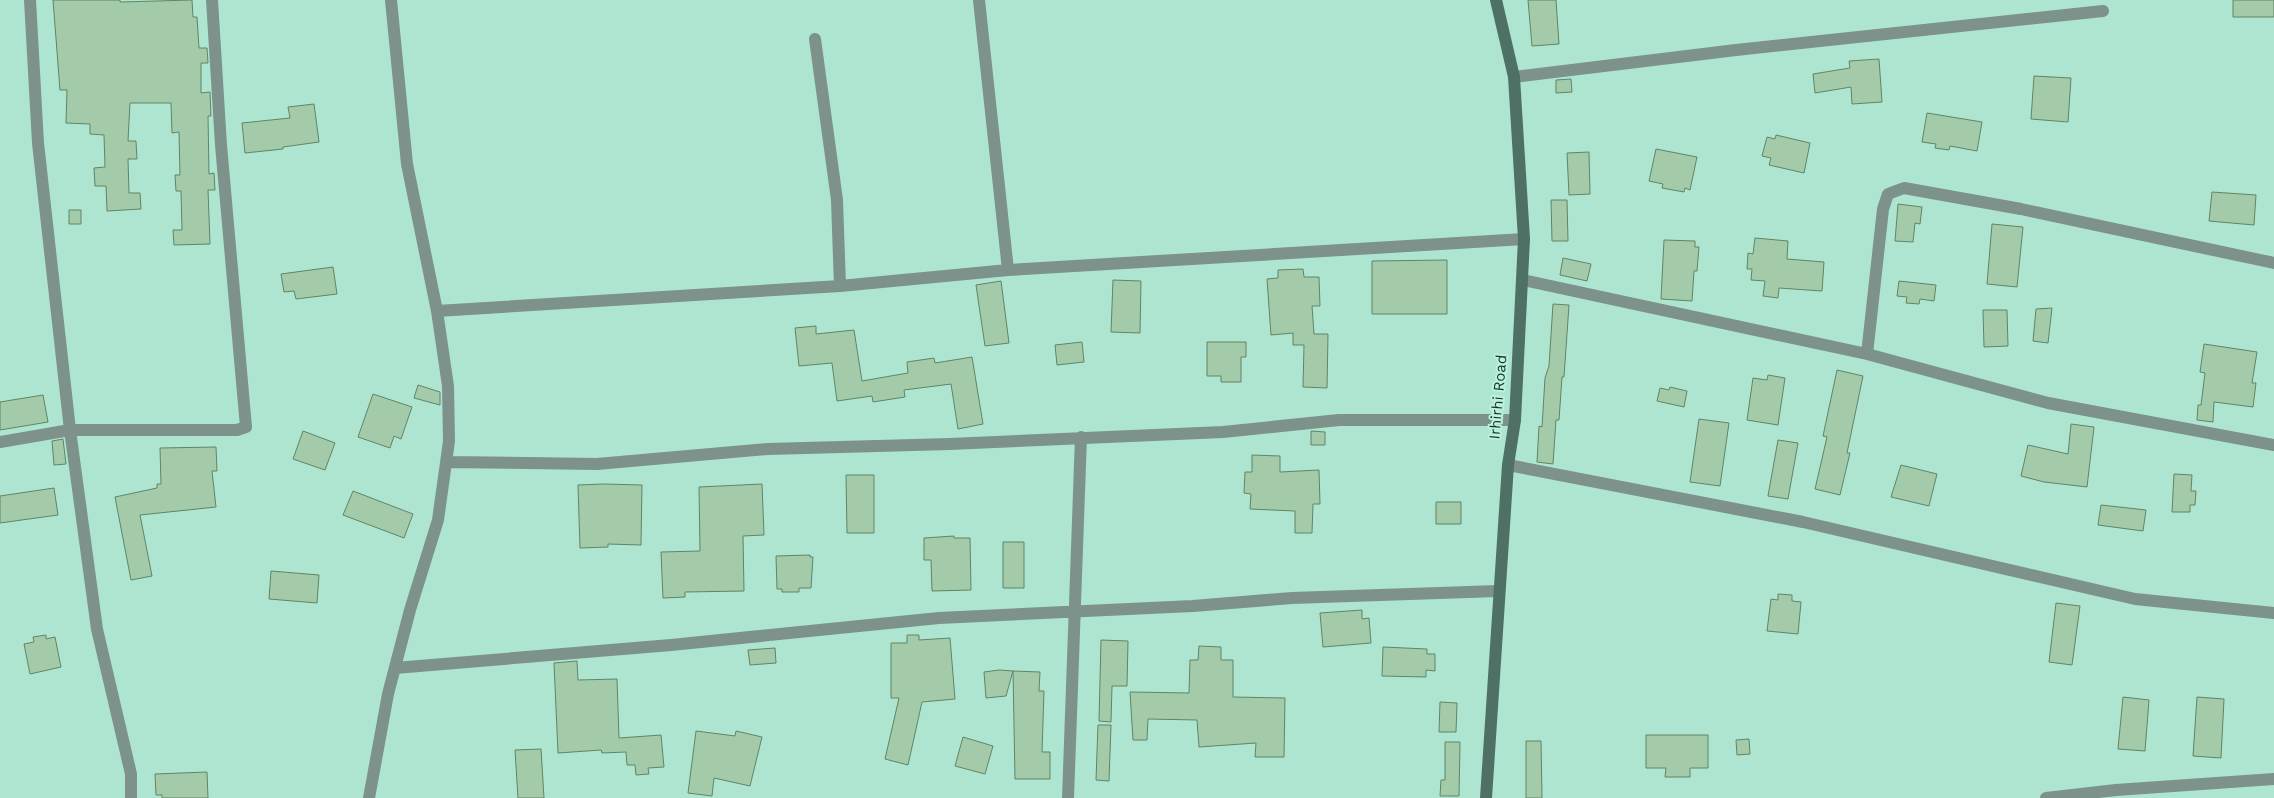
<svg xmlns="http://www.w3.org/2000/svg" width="2274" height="798" viewBox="0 0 2274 798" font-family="'Work Sans',sans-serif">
<rect width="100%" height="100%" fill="#aee5d0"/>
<!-- building -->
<path fill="#a3cba9" stroke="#5f8566" d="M53 0H120V2L192 0 193 17H197L199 48H207L208 63H201V93L210 92 211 116H208L209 174 214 173 215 190H208L210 244 174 245 173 230H182L181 191H176L175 175H180L179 132 172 133 171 103H130L128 141H136L137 159H128L129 193H140L141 209 107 211 106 186H95L94 168 105 167 104 135 90 134V124L66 123 67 90H60Z
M1528 0H1556L1559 44 1532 46Z
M2233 0H2274V17H2233Z
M1879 59 1882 102 1852 104 1851 87 1815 93 1813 74 1850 68 1849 61Z
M2034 76 2071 78 2068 122 2031 119Z
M1571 79 1572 92 1556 93V80Z
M314 104 319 142 283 147V149L245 153 242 123 290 118 288 107Z
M1927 113 1982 122 1977 151 1950 146 1949 150 1935 148 1936 144 1922 142Z
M1776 135 1810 143 1804 173 1769 165 1771 158 1762 156 1767 137 1775 139Z
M1656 149 1697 157 1690 190 1685 188 1684 192 1662 188 1663 184 1649 181Z
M1589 152 1590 194 1569 195 1567 153Z
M2212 192 2256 195 2254 225 2209 221Z
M1551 200H1567L1568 241H1552Z
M1898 204 1922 207 1920 224 1915 223 1913 242 1895 241Z
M69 210H81V224H69Z
M1992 224 2023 227 2017 287 1987 284Z
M1755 238 1788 241 1787 259 1824 262 1822 291 1779 288 1778 298 1763 296 1765 281 1751 280 1752 269H1747L1748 253 1753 254Z
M1664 240 1695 241V247H1699L1697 271H1694L1692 301 1661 299Z
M1563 258 1591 264 1587 281 1560 275Z
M1447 260V314H1372V261Z
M333 267 337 294 296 299 294 291 284 292 281 274Z
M1303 269 1304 277H1319L1320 306H1312L1314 334H1328L1327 388 1303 387 1304 345H1293V333L1271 335 1267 279 1278 278V270Z
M1113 280 1141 281 1140 333 1111 332Z
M1001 281 1009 343 985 346 976 285Z
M1899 281 1936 285 1934 301 1920 299 1919 304 1906 303 1907 297 1897 296Z
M1553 304 1569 305 1564 377H1562L1559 420H1556L1553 464 1537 462 1539 426 1542 427 1545 378 1549 366Z
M2052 308 2048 343 2033 341 2036 309Z
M1983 310H2007L2008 346 1984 347Z
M816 326V334L854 330 862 381 908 373 907 362 934 358 935 363 972 357 983 424 958 429 951 384 904 390 905 397 873 402 872 396 837 401 832 363 799 366 795 328Z
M1082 342 1084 362 1057 365 1055 345Z
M1207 342H1246V357H1241V382H1221V376H1207Z
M2204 344 2257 352 2252 383H2256L2253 407 2214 402 2213 422 2197 420 2198 405H2201L2205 373 2200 372Z
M1837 370 1863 376 1847 453H1850L1840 495 1815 489 1827 437 1823 436Z
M1768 375 1785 378 1778 425 1747 420 1753 378 1767 380Z
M418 385 440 392V405L414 398Z
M1670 387 1687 391 1684 407 1657 401 1660 388 1669 390Z
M373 394 412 407 401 439 394 436 390 448 358 437Z
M43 395 48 422 0 430V402Z
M1699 419 1729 423 1720 486 1690 482Z
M2071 424 2094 427 2087 487 2044 482 2021 476 2028 445 2068 454Z
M303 431 335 443 325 470 293 459Z
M1311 431 1325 432V445H1311Z
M63 439 66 464 54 465 52 441Z
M1778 440 1798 443 1788 499 1768 496Z
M216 447 217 471H212L216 507 140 515 152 576 131 580 115 497 157 488V484H161L160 448Z
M1252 455 1280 456V472L1319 470 1320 504H1313L1312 533H1295V511L1250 509 1251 494 1244 493 1245 472H1252Z
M1901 465 1937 474 1929 506 1891 497Z
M2174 474 2192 475 2191 491H2196L2195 505H2190V512H2172Z
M846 475H874V533H847Z
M604 484 642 485 641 545 608 544V547L580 548 578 485Z
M762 484 764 535 743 536 744 591 685 592V597L663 598 661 552 700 551 699 487Z
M54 488 58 515 0 523V496Z
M353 491 413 514 404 538 343 515Z
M1436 502H1461V524H1436Z
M2101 505 2146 510 2143 531 2098 525Z
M954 536V538H970L971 590 932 591 931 560H924V538Z
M1003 542H1024V588H1003Z
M810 555V557H813L811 588H799V592H782V589H777L776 556Z
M271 571 319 575 317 603 269 599Z
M1778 594 1792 595V601L1801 602 1798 634 1767 631 1771 599 1778 600Z
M2056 603 2080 606 2072 665 2049 662Z
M1362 610V619L1369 618 1371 643 1323 647 1320 613Z
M46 635V639L55 637 61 667 30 674 24 644 34 642 33 637Z
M907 635H919V640L950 638 955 699 922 702 908 765 885 759 899 698H891V643H907Z
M1101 640 1128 641 1127 686H1112L1111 722 1099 721Z
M1199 646 1221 647V660H1233V697L1285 698 1284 757H1255L1256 743 1199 747 1197 720 1148 719 1147 740H1133L1130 692 1189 693 1190 660H1198Z
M1383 647 1427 649V654H1435V671L1426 670V677L1382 676Z
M775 648 776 663 750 665 748 650Z
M577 661 578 680 617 679 619 738 661 735 664 767 648 768 649 774 636 775 635 765H627L626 752 602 753 601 750 558 753 554 663Z
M999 670 1013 671 1006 696 986 698 984 672Z
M1013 671 1040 672 1039 691H1044L1042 752H1050V779H1015Z
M2123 697 2149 700 2145 751 2118 749Z
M2197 697 2224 699 2221 758 2193 756Z
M1440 702 1457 703 1456 732H1439Z
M1098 725H1111L1109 781 1096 780Z
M696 731 735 736 736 731 762 737 750 786 714 778 712 796 688 793Z
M1646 735H1708V768H1690V777H1665L1666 768H1646Z
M963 737 993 746 985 774 955 766Z
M1749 739 1750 754 1737 755 1736 740Z
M1526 741H1541L1542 798H1526Z
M1445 742H1460L1459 796H1440L1441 780H1445Z
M541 749 544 798H518L515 750Z
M207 772 208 798H162V795H156L155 774Z"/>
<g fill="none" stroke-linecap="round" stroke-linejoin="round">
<!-- street -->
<path stroke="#7c928a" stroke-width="12" d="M30 0 38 143 70 430 97 629 131 774V798
M979 0 1008 270
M815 39 837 200 840 286
M1514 77 1736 50 2103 11
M1523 280 1867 354 2048 403 2274 445
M437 311 840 286 1008 270 1524 239
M1867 354 1883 209 1888 194 1904 188 2021 209 2274 263
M0 442 70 430H237L246 427 221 145 212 0
M446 462 597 464 768 449 950 444 1223 432 1339 420H1515
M1508 465 1803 522 2135 599 2274 613
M395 668 671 645 939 618 1193 606 1292 598 1498 591
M369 798 388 694 410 610 438 520 449 441 448 386 437 311 407 164 391 0
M1068 798 1081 437
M2046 798 2116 790 2274 779"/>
<!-- secondary -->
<path stroke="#4f7165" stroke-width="12" d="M1486 798 1508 465 1515 420 1524 239 1514 77 1496 0"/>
</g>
<g text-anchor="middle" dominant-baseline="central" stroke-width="4" stroke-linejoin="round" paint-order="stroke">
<!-- street labels -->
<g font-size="15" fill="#1b312a" stroke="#baf3dd">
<text transform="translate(1498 397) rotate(-85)">Irhirhi Road</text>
</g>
</g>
</svg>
